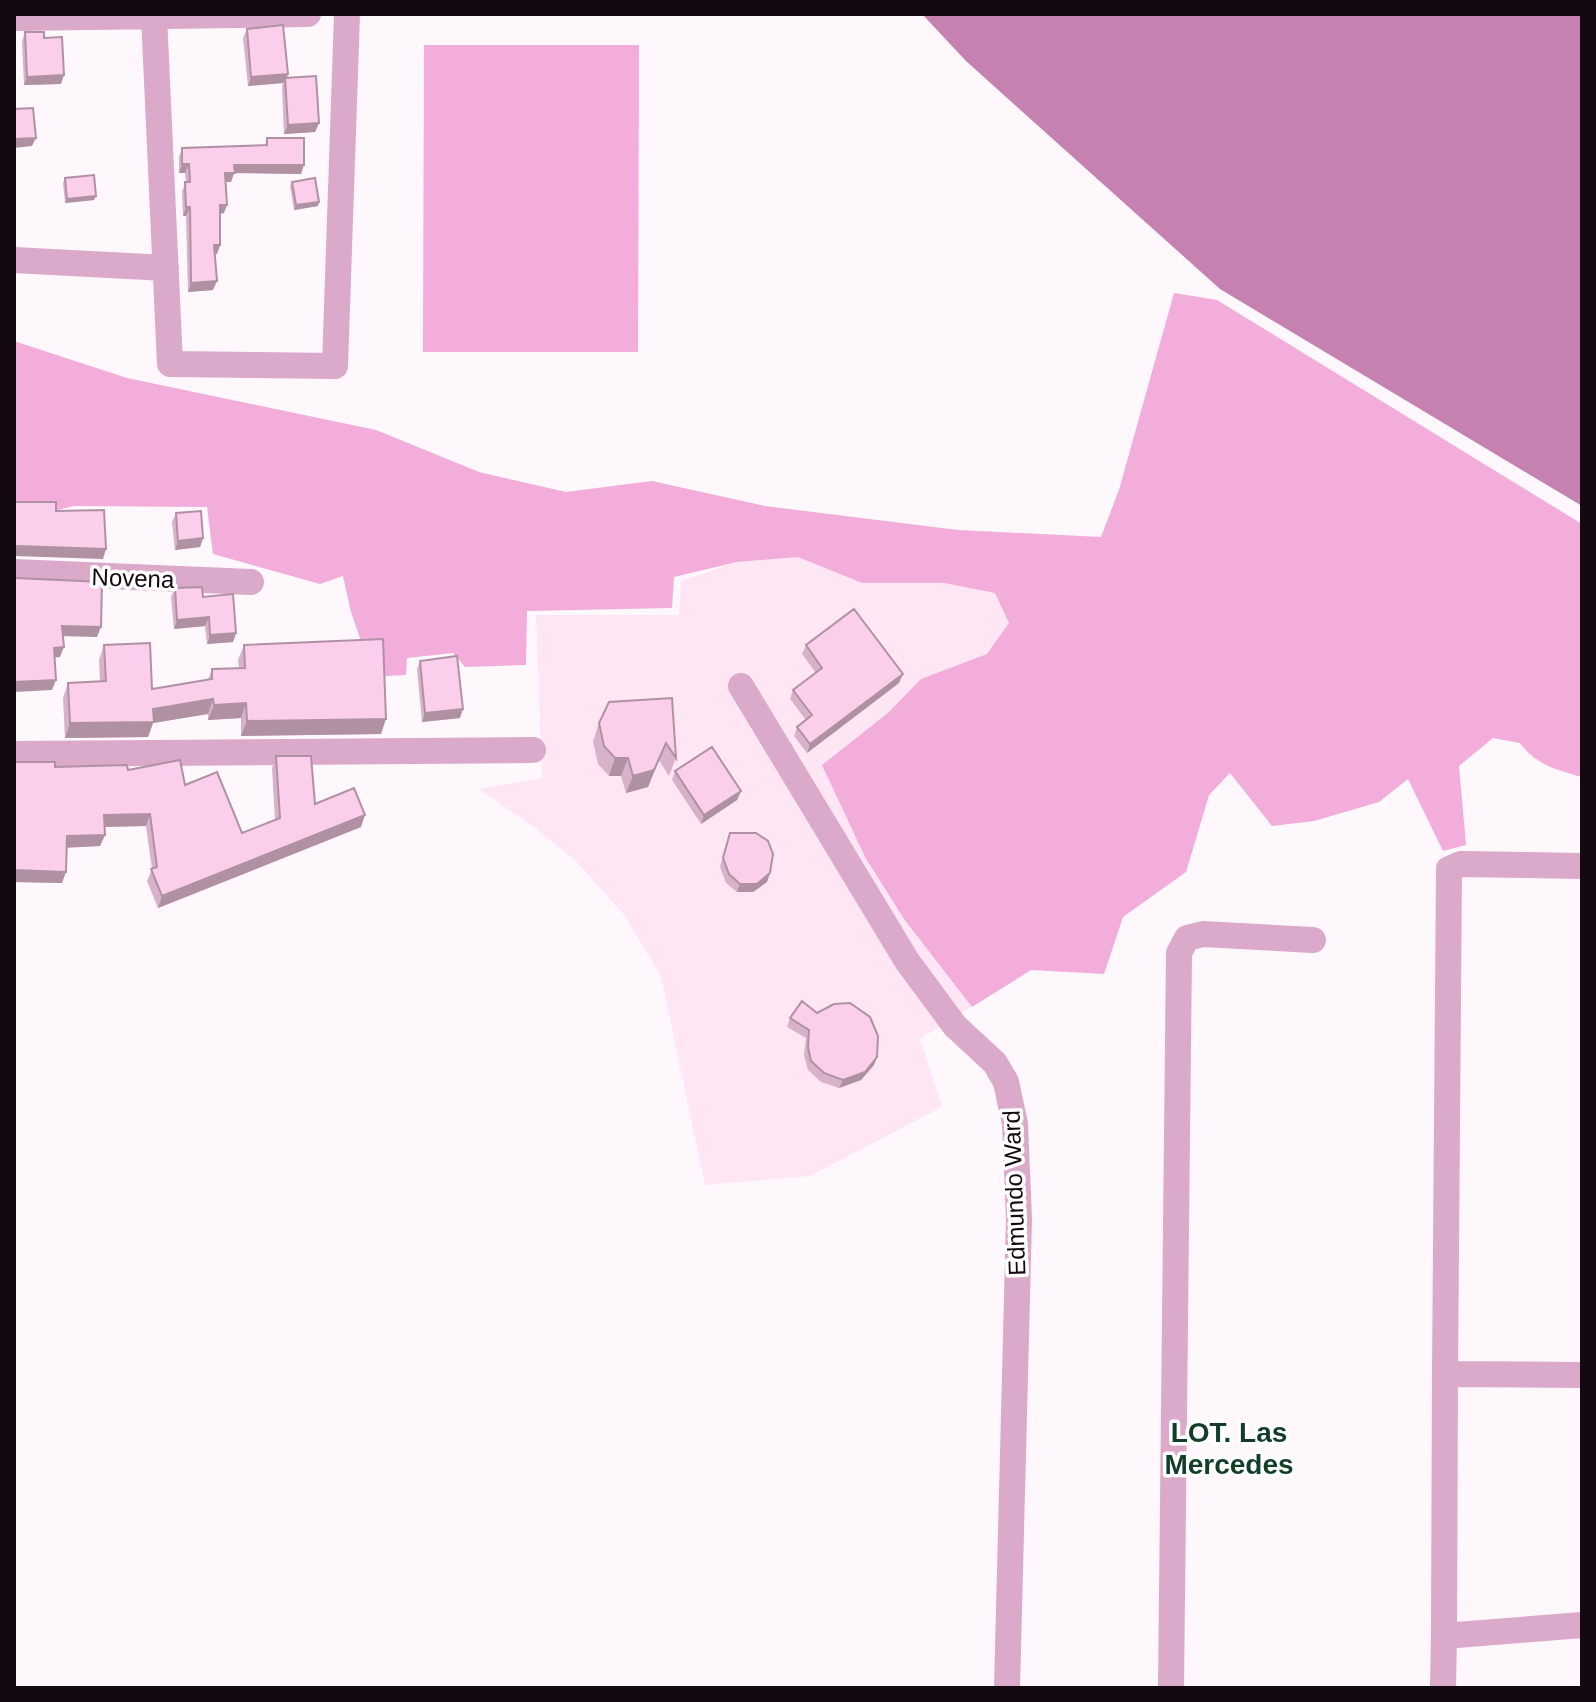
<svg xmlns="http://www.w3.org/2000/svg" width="1596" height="1702" viewBox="0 0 1596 1702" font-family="Arial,sans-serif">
<rect width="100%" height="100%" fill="#fef7fc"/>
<!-- built -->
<path fill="#fee6f5" d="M798 557 862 583H944L995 593 1033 630 1031 970 920 1039 942 1107 810 1176 705 1185 661 976 625 916 576 861 535 828 479 789 542 778 536 615H679L681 581 737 562Z"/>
<!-- green -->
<path fill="#f2addb" d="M424 45H639L638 352H423Z
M1174 293 1217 300 1582 524V777C1557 770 1536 765 1520 743L1493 738 1459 766 1466 845 1443 851 1408 779 1379 802 1314 821 1272 826 1230 773 1209 795 1186 872 1123 917 1104 974 1031 970 972 1007 904 919 865 857 822 765 888 713 921 679 987 654 1009 623 995 593 944 583H862L798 557 737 562 674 577 672 608 527 611 526 665 465 667 453 653 407 658 406 675 385 676 381 646 362 644 351 612 343 576 320 584 213 554 207 507 74 506 53 511 14 512V341L127 378 376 430 479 472 566 492 652 481 765 506 958 530 1101 537 1119 490Z"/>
<!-- water -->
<path fill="#c581af" d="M922 14H1582V506L1220 289 966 61Z"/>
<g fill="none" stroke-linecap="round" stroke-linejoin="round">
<!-- minor -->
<path stroke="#dba9c9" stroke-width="26" d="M154 16 170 364 335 366 347 14
M14 18 308 14
M14 260 166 268
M14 572 251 582
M741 686 907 961 955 1026 995 1063 1006 1082 1015 1124 1019 1219 1007 1688
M14 754 533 750
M1445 1374 1449 869 1461 864 1582 866
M1582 1375 1445 1374 1444 1636 1582 1625
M1171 1688 1179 953 1187 938 1203 934 1313 940
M1443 1688 1444 1636"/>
</g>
<!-- wall -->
<path fill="#d8b2ca" d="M247 29 288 74 287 78 319 123 315 132 284 134 282 87 283 83 248 86 243 38Z
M25 32 44 38 61 84 24 85 22 41Z
M267 138 301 174 234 173 231 182H226L224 213 220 214V245L217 254H215L213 290 188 292 186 216H183L182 191 186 182 185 173H179V157L182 148 265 145Z
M65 178 96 196 94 200 65 203 63 183Z
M292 182 318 206 294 210 290 186Z
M176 513 203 538 200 547 175 550 172 522Z
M175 588 203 597 236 633 233 642 207 644 205 626 174 629 171 597Z
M104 645 152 689 208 680 212 669 239 668 238 660 244 645 381 734 241 736V718L208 720V714L153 723 148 737 65 738 63 698 68 683 100 681 99 660Z
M806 645 899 683 807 753 794 736 797 727 806 720 790 699 793 690 816 673 802 654Z
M420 661 460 718 422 722 417 669Z
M672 698 676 758 669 776 659 760 648 787 626 793 621 776H609L598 764 593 741 599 723Z
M276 756 315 804 361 827 158 908 147 881 152 869 146 826 104 827 105 835 100 846 67 847 62 883 14 882V762L55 767 128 770 185 785 242 833 275 820 272 768Z
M675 771 741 791 737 800 701 824 672 780Z
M730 833 770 873 767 882 753 892H737L726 883 720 867Z
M790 1018 877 1057 874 1065 861 1080 839 1088 821 1082 808 1070 804 1055 806 1038 787 1027Z"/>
<!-- shaded-wall -->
<path fill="#b091a4" d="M288 74 285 83V78L283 83 248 86 251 77Z
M64 75 61 84 24 85 27 77Z
M319 123 315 132 284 134 288 125Z
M36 138 32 146 14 148V139Z
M182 164H189L185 173H179Z
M234 165H304L301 174 234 173 231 182H222L225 173Z
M96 196 94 200 65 203 67 199Z
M319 202 318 206 294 210 296 205Z
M220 205H227L224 213 217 214Z
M186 207H190L186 216H183Z
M214 245H220L217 254H211Z
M217 281 213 290 188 292 191 283Z
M203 538 200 547 175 550 178 541Z
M17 546 106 549 103 559 14 556V547Z
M209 617 205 626 174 629 177 620Z
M62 626 101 627 97 637 58 636Z
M236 633 233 642 207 644 210 635Z
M64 647 60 657 50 658 54 648Z
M903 674 899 683 807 753 810 744Z
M56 680 52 690 14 692V682Z
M213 699 208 714 153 723 148 737 65 738 70 723Z
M246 703 241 718 208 720 214 705Z
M463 709 460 718 422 722 425 713Z
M386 719 381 734 241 736 247 721Z
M666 743 648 787 626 793 633 776Z
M615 758H628L621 776H609Z
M741 791 737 800 701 824 704 815Z
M150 814 146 826 100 827 104 815Z
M365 815 361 827 158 908 162 896Z
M105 835 100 846 63 848 67 836Z
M14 870 66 872 62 883 14 882Z
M770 873 767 882 753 892H737L740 884Z
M877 1057 874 1065 861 1080 839 1088 843 1080Z"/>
<!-- building -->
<path fill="#fbcfeb" stroke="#b091a4" stroke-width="2" d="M283 25 288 74 251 77 247 29Z
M25 32H44V38L62 37 64 75 27 77Z
M316 76 319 123 288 125 285 78Z
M33 108 36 138 14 139V109Z
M267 138H304V165H234L235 173H225L227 205H220V245H214L217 281 191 283 190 207H186L185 182H190L189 164H182V148L267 145Z
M94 175 96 196 67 199 65 178Z
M315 178 319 202 296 205 292 182Z
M14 502H56V511L104 510 106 549 17 546 14 547Z
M201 511 203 538 178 541 176 513Z
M14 577 16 578 102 582 101 627 62 626 64 647 54 648 56 680 14 682Z
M202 587 203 597 233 594 236 633 210 635 209 617 177 620 175 588Z
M854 609 903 674 810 744 797 727 812 715 793 690 822 668 806 645Z
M383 639 386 719 247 721 246 703 214 705 213 699 153 709 154 722 70 723 68 683 106 681 104 645 150 643 152 689 212 679V669L245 668 244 645Z
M457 656 463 709 425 713 420 661Z
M672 698 676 758 666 743 654 770 633 776 628 758H615L604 746 599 723 609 702Z
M712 747 741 791 704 815 675 771Z
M276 756H311L315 804 354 788 365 815 162 896 151 869 157 867 150 814 104 815 105 835 67 836 66 872 14 870V762H55V767L127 765 128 770 180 760 185 785 217 772 242 833 280 818Z
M730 833H756L768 841 773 854 770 873 757 884H740L729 874 723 858Z
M802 1001 817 1013 834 1004 850 1003 870 1017 878 1036 877 1057 865 1072 843 1080 824 1073 811 1061 808 1047 809 1030 790 1018Z"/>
<g text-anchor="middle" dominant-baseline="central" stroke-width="7" stroke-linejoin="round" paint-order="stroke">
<!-- street labels -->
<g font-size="24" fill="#140910" stroke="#fff">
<text transform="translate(133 578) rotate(2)">Novena</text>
<text transform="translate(1014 1193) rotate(-92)">Edmundo Ward</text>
</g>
<!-- quarter labels -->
<g font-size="28" font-weight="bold" fill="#123e29" stroke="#fff">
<text x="1229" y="1432">LOT. Las<tspan x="1229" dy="32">Mercedes</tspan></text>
</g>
</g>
<!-- border -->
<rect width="1596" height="1702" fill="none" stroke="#140910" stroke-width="32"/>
</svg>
